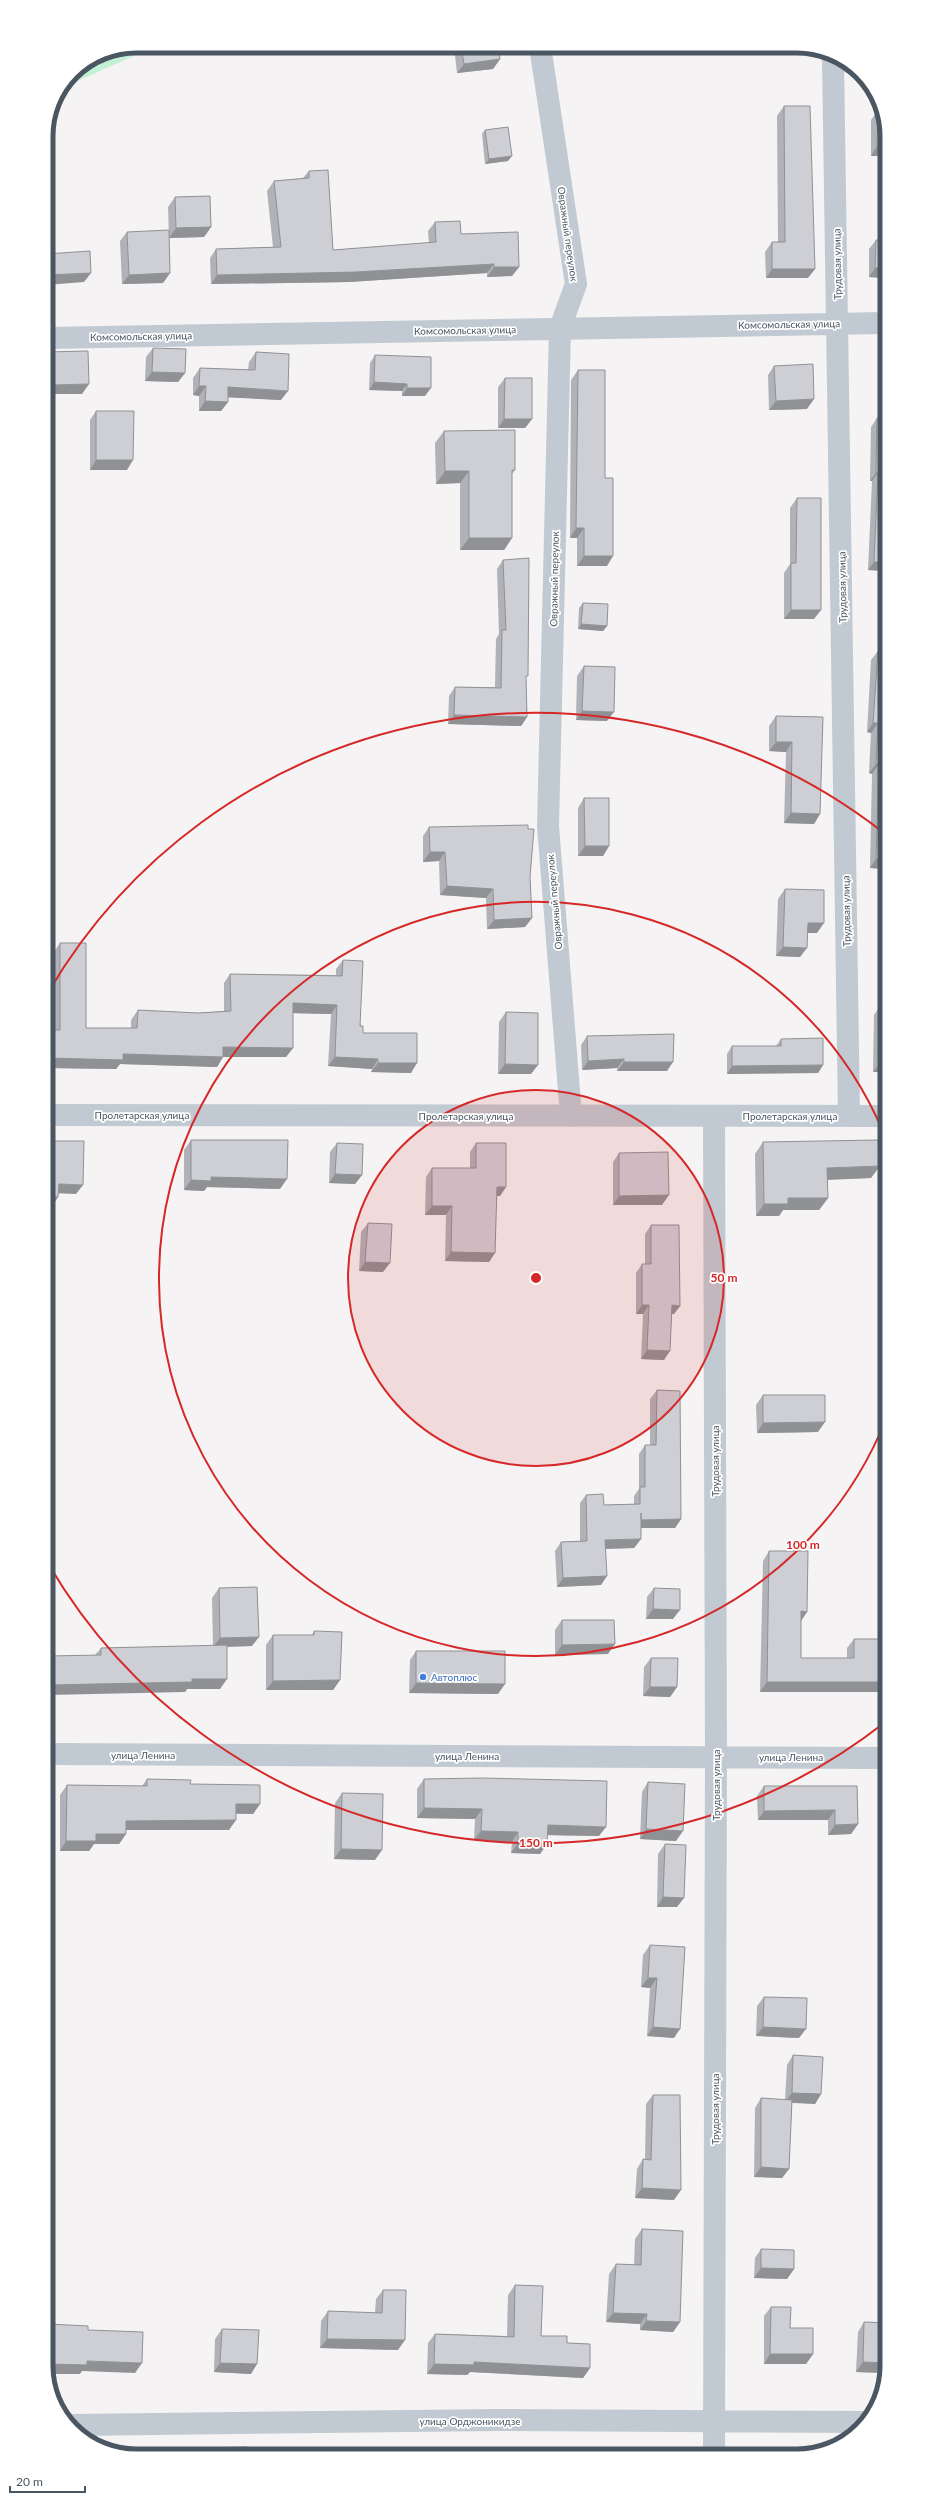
<svg xmlns="http://www.w3.org/2000/svg" width="933" height="2502" viewBox="0 0 933 2502" font-family="Lato,sans-serif">
<rect width="100%" height="100%" fill="#f5f3f3"/>
<!-- green -->
<path fill="#c3f1d5" d="M136 46H150L138 54 62 88C82 57 102 53 136 46Z"/>
<g fill="none" stroke-linecap="round" stroke-linejoin="round">
<!-- minor -->
<path stroke="#c1cad2" stroke-width="22" d="M540 46 576 284 560 328 548 826 571 1116
M833 59 849 1116
M46 338 884 323
M47 1115 885 1116
M48 1754 886 1758
M73 2425 497 2420 867 2422
M714 2453 716 1757 714 1116"/>
</g>
<!-- wall -->
<path fill="#b0b2b7" d="M454 46H498L500 59 493 69 457 73Z
M784 106 808 278H766L765 252 772 242H778L777 116Z
M878 110 884 156H871V120Z
M485 130 508 161 485 164 482 134Z
M309 171 333 250 429 243 428 231 435 222 461 234 519 267 512 276 487 277V273L349 282 211 284 210 258 216 249 273 247 267 191 274 181 303 178Z
M175 197 211 227 204 237 169 238 168 207Z
M127 232 170 273 163 283 122 284 120 241Z
M876 240 884 278 869 277V249Z
M153 348 185 373 178 382 145 381 146 357Z
M256 352 281 400 228 397V402L221 411H199V396L193 395V378L200 368 248 370 249 362Z
M375 355 425 396H402V391L369 390 370 363Z
M774 366 807 409 769 410 768 375Z
M578 370 605 478 607 566H577V538H570L571 380Z
M505 378 532 419 525 428H498V387Z
M96 411 127 470H90V420Z
M877 418 885 571 868 570 872 481H870L871 427Z
M444 431 515 470 512 474V538L504 550H460V483L436 484 435 443Z
M797 498 814 619H784V573L790 564V508Z
M503 560 526 678 527 717 521 726 448 724 449 696 455 687H495L496 639 499 634 497 569Z
M583 603 607 626 603 631 578 629 579 608Z
M878 651H885V869L870 868 872 774 869 773 871 733 867 732 871 660Z
M584 666 607 721 576 720 577 676Z
M776 716 823 717 820 814 814 824 784 823 786 752 769 751V726Z
M584 798 609 846 603 856H578V808Z
M429 827 530 877 532 918 525 927 487 929 486 898 440 895 439 861 423 862V836Z
M785 889 817 933H807L800 957 776 956 778 899Z
M60 943 86 1028H131V1020L138 1010 198 1013 224 1011V983L230 974 336 975V969L343 960 363 1033 411 1073 371 1072 372 1069 328 1066 331 1014 293 1013V1048L286 1057H223L217 1067 120 1064 116 1069 47 1068V1030H54V952Z
M880 1006 885 1072H873L874 1015Z
M506 1012 531 1074H498L499 1022Z
M587 1036 667 1071H617V1068L582 1070 581 1045Z
M781 1039 823 1065 818 1073 727 1074V1054L732 1046H776Z
M191 1140 280 1189 207 1187 204 1191 184 1190V1150Z
M763 1142 871 1178 827 1180 828 1198 819 1210H783L779 1216H756L755 1154Z
M337 1143 362 1175 355 1184 329 1183 330 1152Z
M476 1143 506 1187 500 1196H496L495 1253 489 1262 445 1261 446 1215H425L426 1177 432 1168H470V1152Z
M619 1153 662 1205H613V1162Z
M368 1223 383 1272 359 1271 361 1232Z
M651 1225 680 1306 674 1314H671L664 1360 641 1359 643 1314H636V1273L642 1264H645V1234Z
M657 1390 681 1519 675 1528H641V1539L634 1548 606 1549 601 1585 557 1587 555 1551 561 1542 580 1541V1503L586 1495 604 1505 634 1504V1496L639 1489V1454L645 1445H650V1399Z
M763 1395 818 1432 757 1433 756 1405Z
M769 1551 807 1612 801 1620V1658H847V1648L854 1639 886 1692H760L763 1561Z
M219 1588 252 1646 227 1647 220 1689H187L185 1692 95 1655 101 1648 213 1646 212 1598Z
M654 1588 673 1619H646L647 1597Z
M562 1620 608 1654 555 1655V1630Z
M314 1631 340 1680 333 1690H266V1645L273 1635H312Z
M416 1651 498 1694 409 1693 410 1660Z
M651 1658 677 1687 670 1697 643 1696 644 1667Z
M147 1779 190 1784 260 1804 253 1814H236L229 1830H126V1834L119 1844H94L89 1851H60V1795L67 1785 142 1786Z
M424 1779 599 1836 547 1835V1844L540 1854 511 1853 512 1842 474 1840 475 1819 417 1818V1789Z
M648 1782 676 1841 640 1839 642 1792Z
M764 1786H857L858 1824 851 1834 828 1835V1820H758L757 1796Z
M342 1793 375 1860 334 1859 335 1803Z
M665 1844 677 1907H657L658 1854Z
M650 1945 674 2038 647 2036 650 1988 641 1987 643 1955Z
M764 1997 799 2038 756 2036 757 2006Z
M793 2055 821 2094 815 2104 792 2103 789 2169 782 2178 754 2177 755 2108 761 2098 785 2100 787 2065Z
M653 2095 674 2200 635 2198 637 2169 643 2159H645L646 2104Z
M642 2229 680 2322 673 2332 640 2330V2324L606 2322 609 2274 616 2264 634 2265 635 2239Z
M761 2249 794 2269 787 2279 754 2278 755 2258Z
M515 2285 541 2336 567 2343 590 2368 583 2378 470 2372 467 2375 427 2374 428 2343 435 2334 507 2336 508 2295Z
M383 2290 398 2350 320 2348 321 2321 328 2311 375 2313 376 2299Z
M771 2307 813 2354 806 2364H764V2316Z
M864 2322 887 2367 885 2373 856 2372 858 2332Z
M222 2329 251 2374 214 2372 215 2339Z"/>
<!-- shaded-wall -->
<path fill="#909195" d="M500 59 493 69 457 73 464 64Z
M877 146H884V156H871Z
M512 156 508 161 485 164 489 159Z
M211 227 204 237 169 238 176 228Z
M494 264 487 273 349 282 211 284 217 275Z
M494 267H519L512 276 487 277Z
M875 268H884V278L869 277Z
M772 269H815L808 278H766Z
M91 273 84 282 46 285V275Z
M170 273 163 283 122 284 129 275Z
M152 372 185 373 178 382 145 381Z
M374 382 407 384 402 391 369 390Z
M89 384 82 394H51L47 400V391L54 385Z
M199 386H206L199 396 193 395Z
M228 387 288 391 281 400 221 397Z
M407 388H431L425 396H402Z
M814 399 807 409 769 410 776 401Z
M205 401 228 402 221 411H199Z
M504 419H532L525 428H498Z
M96 460H133L127 470H90Z
M445 471H469L460 483 436 484Z
M876 473H878L872 481H870Z
M576 528H584L577 538H570Z
M469 538H512L504 550H460Z
M584 556H613L607 566H577Z
M874 562H884L885 571 868 570Z
M791 610H821L814 619H784Z
M581 624 607 626 603 631 578 629Z
M582 711 614 712 607 721 576 720Z
M454 715 527 717 521 726 448 724Z
M873 723H878L871 733 867 732Z
M776 742H792L786 752 769 751Z
M876 764H879L872 774 869 773Z
M791 813 820 814 814 824 784 823Z
M585 846H609L603 856H578Z
M430 852H445L439 861 423 862Z
M876 859 885 860V869L870 868Z
M447 886 493 889 486 898 440 895Z
M532 918 525 927 487 929 494 920Z
M808 923H824L817 933H801Z
M783 947 807 948 800 957 776 956Z
M293 1003 337 1005 331 1014 286 1013Z
M223 1047 293 1048 286 1057H217Z
M123 1054 223 1057 217 1067 120 1064 116 1069 47 1068V1058Z
M335 1057 378 1059 372 1069 328 1066Z
M624 1059 617 1068 582 1070 588 1061Z
M624 1062H673L667 1071H617Z
M378 1063H417L411 1073 371 1072Z
M880 1063H885V1072H873Z
M505 1064 538 1065 531 1074H498Z
M823 1065 818 1073 727 1074 732 1066Z
M880 1166 871 1178 819 1180 827 1168Z
M335 1174 362 1175 355 1184 329 1183Z
M211 1177 287 1179 280 1189 207 1187 204 1191 184 1190 191 1180Z
M59 1184 83 1185 76 1194 52 1193Z
M497 1187H506L500 1196H490Z
M669 1195 662 1205H613L619 1196Z
M48 1197H58L52 1207H48Z
M788 1198H828L819 1210H783L779 1216H756L764 1204Z
M432 1206H452L446 1215H425Z
M451 1252 495 1253 489 1262 445 1261Z
M365 1262 390 1263 383 1272 359 1271Z
M48 1279H53L48 1287Z
M642 1305H649L643 1314H636Z
M672 1305 680 1306 674 1314H665Z
M647 1350 670 1351 664 1360 641 1359Z
M825 1422 818 1432 757 1433 763 1423Z
M681 1519 675 1528H634L641 1520Z
M641 1539 634 1548 599 1549 605 1540Z
M607 1576 601 1585 557 1587 563 1578Z
M653 1609 680 1610 673 1619H646Z
M801 1611 807 1612 801 1621Z
M259 1637 252 1646 213 1647 220 1638Z
M615 1644 608 1654 555 1655 562 1645Z
M192 1679H227L220 1689H187L185 1692 48 1695V1685Z
M340 1680 333 1690H266L273 1681Z
M767 1682H886V1692H760Z
M416 1683 505 1684 498 1694 409 1693Z
M650 1687H677L670 1697 643 1696Z
M236 1804H260L253 1814 229 1813Z
M424 1808 482 1809 475 1819 417 1818Z
M835 1810 828 1820H758L764 1811Z
M236 1820 229 1830H119L126 1821Z
M858 1824 851 1834 828 1835 835 1825Z
M548 1825 606 1827 599 1836 541 1835Z
M646 1829 683 1831 676 1841 640 1839Z
M481 1831 518 1832 512 1842 474 1840Z
M96 1834H126L119 1844H94L89 1851H60L66 1841Z
M518 1843 547 1844 540 1854 511 1853Z
M341 1849 382 1850 375 1860 334 1859Z
M663 1897 684 1898 677 1907H657Z
M648 1978H657L650 1988 641 1987Z
M653 2027 680 2029 674 2038 647 2036Z
M763 2027 806 2029 799 2038 756 2036Z
M792 2093 821 2094 815 2104 785 2102Z
M761 2167 789 2169 782 2178 754 2177Z
M642 2188 681 2190 674 2200 635 2198Z
M761 2268 794 2269 787 2279 754 2278Z
M613 2313 647 2314 640 2324 606 2322Z
M646 2321 680 2322 673 2332 640 2330Z
M327 2339 405 2340 398 2350 320 2348Z
M770 2354H813L806 2364H764Z
M87 2361 142 2363 135 2373 82 2371 80 2374H49V2364Z
M474 2362 590 2368 583 2378 470 2372 467 2375 427 2374 434 2364Z
M863 2362 887 2363V2367L885 2373 856 2372Z
M220 2363 257 2364 251 2374 214 2372Z"/>
<!-- building -->
<path fill="#cdcfd5" stroke="#909195" d="M461 46H498L500 59 464 64Z
M784 106H810L815 269H772V242H785Z
M878 110H883L884 112V146H877Z
M508 127 512 156 489 159 485 130Z
M328 170 333 250 436 242 435 222 460 221 461 234 518 232 519 267H494V264L356 272 217 275 216 249 281 247 274 181 309 178V171Z
M210 196 211 227 176 228 175 197Z
M169 230 170 273 129 275 127 232Z
M876 240H884V268H875Z
M90 251 91 273 46 275V254Z
M153 348 186 349 185 373 152 372Z
M88 351 89 384 54 385V391H47L46 352Z
M256 352 289 354 288 391 228 387V402L205 401 206 386H199L200 368 255 370Z
M375 355 431 357V388H407V384L374 382Z
M813 364 814 399 776 401 774 366Z
M578 370H605V478H613V556H584V528H576Z
M505 378H532V419H504Z
M96 411H134L133 460H96Z
M877 418H884V562H874L878 473H876Z
M515 430V470H512V538H469V471H445L444 431Z
M797 498H821V610H791V563H796Z
M529 558 528 676H526L527 717 454 715 455 687 501 688 502 630H506L503 560Z
M583 603 608 604 607 626 581 624Z
M878 651H885V860L876 859 879 764H876L878 723H873Z
M584 666 615 667 614 712 582 711Z
M776 716 823 717 820 814 791 813 792 742H776Z
M584 798H609V846H585Z
M528 825V829H534L530 877 532 918 494 920 493 889 447 886 445 852H430L429 827Z
M785 889 824 890V923H808L807 948 783 947Z
M60 943H86V1028H137L138 1010 198 1013 231 1011 230 974 342 976 343 960 363 961 360 1026H363V1033H417V1063H378V1059L335 1057 337 1005 293 1003V1048L223 1047V1057L123 1054V1060L47 1058V1030H60Z
M880 1006H885V1063H880Z
M506 1012 538 1013V1065L505 1064Z
M674 1034 673 1062H624V1059L588 1061 587 1036Z
M823 1038V1065L732 1066V1046H781V1039Z
M191 1140H288L287 1179 211 1177V1181L191 1180Z
M878 1140 880 1166 827 1168 828 1198H788V1204H764L763 1142Z
M48 1141H84L83 1185 59 1184 58 1197H48Z
M337 1143 363 1144 362 1175 335 1174Z
M476 1143H506V1187H497L495 1253 451 1252 452 1206H432V1168H476Z
M668 1152 669 1195 619 1196V1153Z
M368 1223 392 1224 390 1263 365 1262Z
M651 1225H679L680 1306 672 1305 670 1351 647 1350 649 1305H642V1264H651Z
M48 1240 53 1241V1279H48Z
M657 1390 680 1391 681 1519 641 1520V1513V1539L605 1540 607 1576 563 1578 561 1542 587 1541 586 1495 603 1494 604 1505 640 1504V1487H645V1445H656Z
M763 1395H825V1422L763 1423Z
M769 1551H808L807 1612 801 1611V1658H854V1639H886V1682H767Z
M257 1587 259 1637 220 1638 219 1588Z
M654 1588 680 1589V1610L653 1609Z
M562 1620H614L615 1644 562 1645Z
M314 1631 342 1632 340 1680 273 1681V1635H314Z
M227 1645V1679H192V1682L48 1685V1656L101 1655V1648Z
M416 1651H505V1684L416 1683Z
M651 1658H678L677 1687H650Z
M482 1778 607 1781 606 1827 548 1825 547 1844 518 1843V1832L481 1831 482 1809 424 1808V1779Z
M147 1779 191 1780 190 1784 260 1785V1804H236V1820L126 1821V1834H96V1841H66L67 1785 147 1786Z
M648 1782 685 1784 683 1831 646 1829Z
M764 1786H857L858 1824 835 1825V1810L764 1811Z
M342 1793 383 1794 382 1850 341 1849Z
M665 1844 686 1845 684 1898 663 1897Z
M650 1945 685 1947 680 2029 653 2027 657 1978H648Z
M764 1997 807 1998 806 2029 763 2027Z
M793 2055 823 2057 821 2094 792 2093Z
M653 2095H680L681 2190 642 2188 643 2159 651 2160Z
M761 2098 792 2100 789 2169 761 2167Z
M642 2229 683 2231 680 2322 646 2321 647 2314 613 2313 616 2264 641 2265Z
M761 2249 794 2250V2269L761 2268Z
M515 2285 543 2286 541 2336H567V2343L590 2344V2368L474 2362V2365L434 2364 435 2334 514 2337Z
M383 2290H406L405 2340 327 2339 328 2311 382 2313Z
M771 2307H791L790 2328H813V2354H770Z
M864 2322 887 2323V2363L863 2362Z
M49 2324 88 2326V2330L143 2332 142 2363 87 2361V2365L49 2364Z
M222 2329 259 2330 257 2364 220 2363Z
M247 2447V2450L309 2452 345 2451V2448L388 2449 435 2450V2454L130 2456 114 2450Z
M503 2450 612 2451V2454H503Z
M769 2450 816 2451V2453H769Z"/>
<!-- distance rings -->
<circle cx="536" cy="1278" r="188" fill="#d62828" fill-opacity=".12"/>
<g fill="none" stroke="#d62828" stroke-width="2">
<circle cx="536" cy="1278" r="188"/>
<path d="M886 1419A377 377 0 1 1 884 1134"/>
<path d="M884 1723A565 565 0 0 1 49 1565M49 991A565 565 0 0 1 884 833"/>
</g>
<!-- markers -->
<circle fill="#3f7fe0" stroke="#fff" stroke-width="1.5" cx="423" cy="1677" r="4"/>
<g text-anchor="middle" dominant-baseline="central" stroke-width="3.5" stroke-linejoin="round" paint-order="stroke">
<!-- street labels -->
<g font-size="10" fill="#4a5661" stroke="#fff">
<text transform="translate(568 234) rotate(82)">Овражный переулок</text>
<text transform="translate(837 264) rotate(-91)">Трудовая улица</text>
<text transform="translate(789 324) rotate(-1)">Комсомольская улица</text>
<text transform="translate(465 330) rotate(-1)">Комсомольская улица</text>
<text transform="translate(141 336) rotate(-1)">Комсомольская улица</text>
<text transform="translate(554 579) rotate(-89)">Овражный переулок</text>
<text transform="translate(842 587) rotate(-91)">Трудовая улица</text>
<text transform="translate(554 902) rotate(-95)">Овражный переулок</text>
<text transform="translate(846 911) rotate(-91)">Трудовая улица</text>
<text x="142" y="1115">Пролетарская улица</text>
<text x="466" y="1116">Пролетарская улица</text>
<text x="790" y="1116">Пролетарская улица</text>
<text transform="translate(715 1461) rotate(-90)">Трудовая улица</text>
<text x="143" y="1755">улица Ленина</text>
<text x="467" y="1756">улица Ленина</text>
<text x="791" y="1757">улица Ленина</text>
<text transform="translate(716 1785) rotate(-90)">Трудовая улица</text>
<text transform="translate(715 2109) rotate(-90)">Трудовая улица</text>
<text x="470" y="2421">улица Орджоникидзе</text>
</g>
<!-- shop labels -->
<g font-size="10" fill="#366cbe" stroke="#fff" text-anchor="start">
<text x="431" y="1677">Автоплюс</text>
</g>
</g>
<!-- crop -->
<path d="M0 0H933V2502H0ZM136 53H797A83 83 0 0 1 880 136V2366A83 83 0 0 1 797 2449H136A83 83 0 0 1 53 2366V136A83 83 0 0 1 136 53Z" fill="#fff" fill-rule="evenodd"/>
<path fill="none" stroke="#4a5661" stroke-width="5" d="M136 53H797A83 83 0 0 1 880 136V2366A83 83 0 0 1 797 2449H136A83 83 0 0 1 53 2366V136A83 83 0 0 1 136 53Z"/>
<circle cx="536" cy="1278" r="6" fill="#d62828" stroke="#fff" stroke-width="2"/>
<g font-size="12" text-anchor="middle" font-weight="bold" fill="#d62828" stroke="#fff" stroke-width="3.5" stroke-linejoin="round" paint-order="stroke">
<text x="724" y="1282">50 m</text>
<text x="803" y="1549">100 m</text>
<text x="536" y="1847">150 m</text>
</g>
<!-- scale -->
<path d="M10 2486v6h75v-6" fill="none" stroke="#4a5661" stroke-width="2"/>
<text x="16" y="2486" font-size="12" fill="#4a5661" stroke="#ffffff" stroke-width="3" paint-order="stroke">20 m</text>
</svg>
